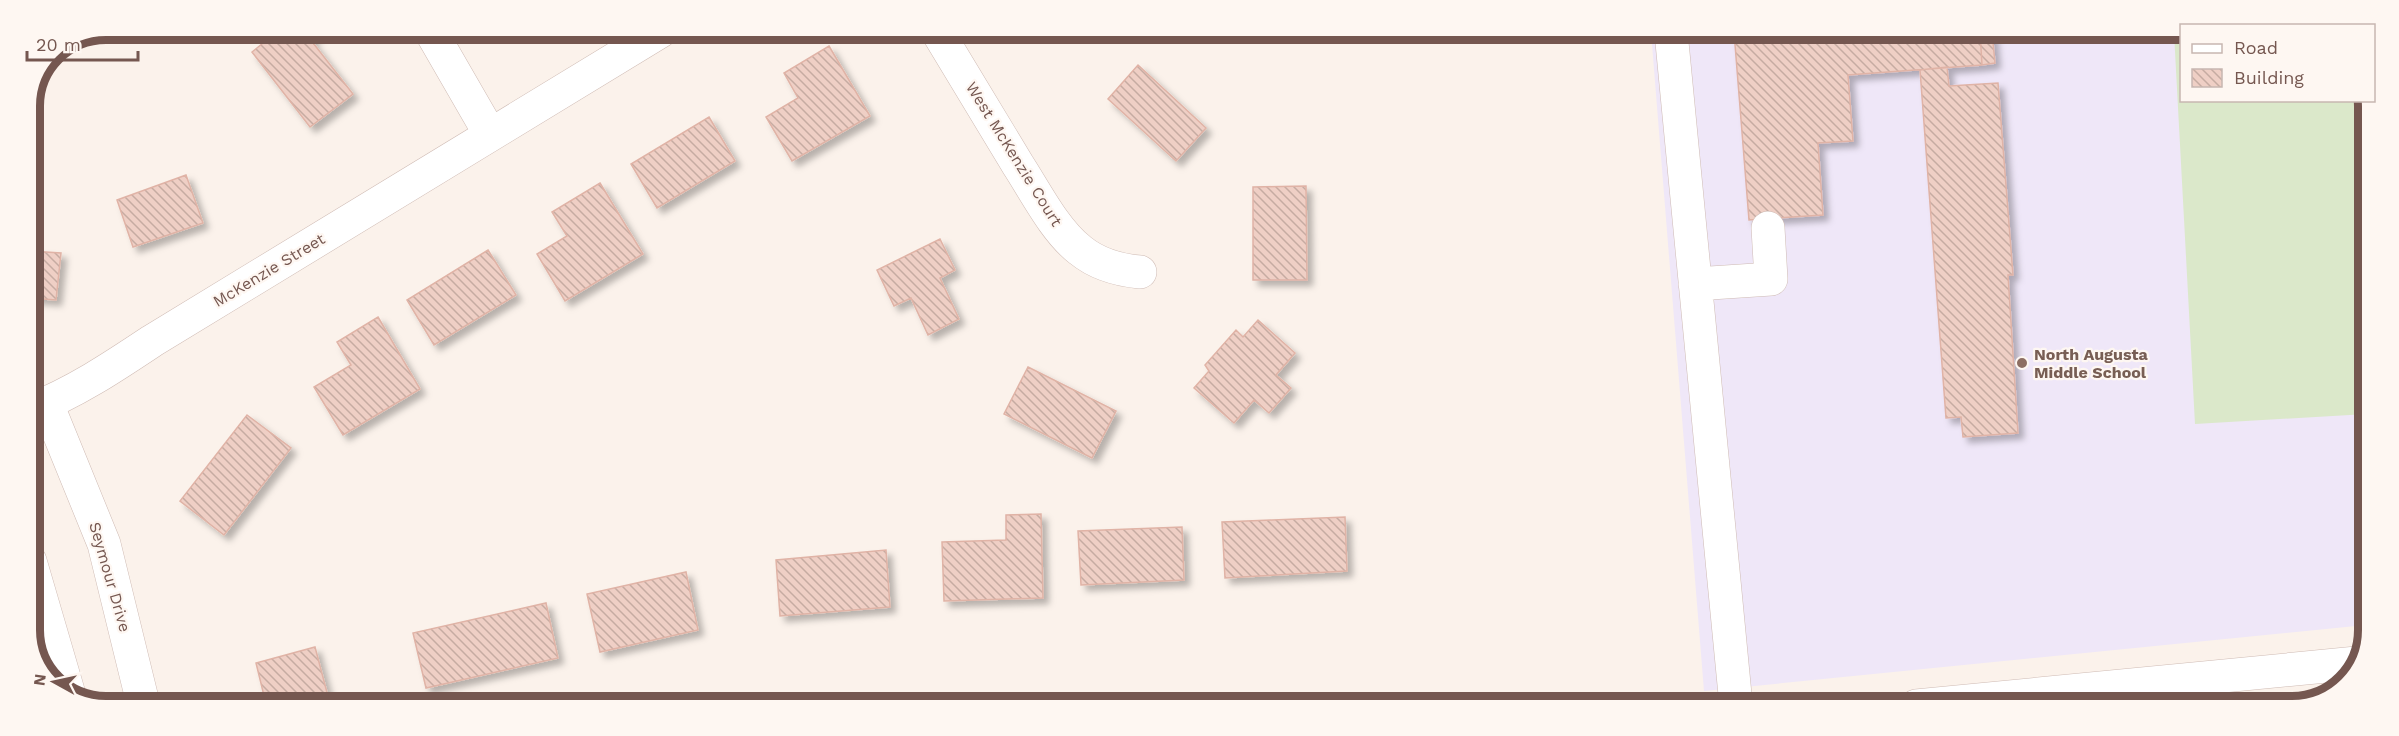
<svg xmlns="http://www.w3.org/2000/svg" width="2399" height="736" viewBox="0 0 2399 736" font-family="'Work Sans',sans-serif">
<defs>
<pattern id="building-back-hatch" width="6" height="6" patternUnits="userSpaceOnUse" patternTransform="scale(1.5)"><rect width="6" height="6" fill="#efcfc5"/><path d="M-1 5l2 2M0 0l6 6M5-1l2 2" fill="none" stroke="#c6aba2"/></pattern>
<filter id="shadow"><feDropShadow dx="5.5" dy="5.5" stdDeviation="3" flood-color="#0004"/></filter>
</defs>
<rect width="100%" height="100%" fill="#fbf2eb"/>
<!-- education -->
<path fill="#efe7f8" d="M1651 32 2181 33 2182 100 2369 101 2366 625 1704 691Z"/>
<!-- garden -->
<path fill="#dbe8ca" d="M2174 33H2181L2182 100 2369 101 2367 414 2195 424Z"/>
<!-- building -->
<path fill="url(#building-back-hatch)" stroke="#e0b3a6" stroke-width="1.5" filter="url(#shadow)" d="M279 30H321L310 39 353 94 310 127 252 52Z
M1734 32H1980L1982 65 1848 75 1853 141 1818 143 1823 215 1749 220Z
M1980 32H1992L1995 63 1982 65Z
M829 46 870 116 792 161 766 117 798 98 784 73Z
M1138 65 1206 128 1176 161 1108 99Z
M1947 67 1949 86 1998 83 2013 275H2008L2018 433 1963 437 1961 417 1946 418 1920 70Z
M709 117 735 161 657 208 631 164Z
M186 175 203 223 133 247 117 200Z
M600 183 643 254 565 301 537 254 567 236 552 212Z
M1306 186 1307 280H1253V187Z
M940 239 955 270 940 278 959 319 928 335 911 298 894 306 877 270Z
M488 250 516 295 434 345 407 300Z
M30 251 61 253 56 300 30 298Z
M378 317 420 389 343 435 314 387 351 365 337 342Z
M1258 320 1295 353 1276 375 1291 388 1269 413 1254 400 1234 423 1194 388 1209 371 1205 365 1236 330 1243 337Z
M1028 367 1116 411 1092 458 1004 414Z
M247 415 291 448 224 535 180 501Z
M1041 514 1043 598 944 601 942 542 1006 540V515Z
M1345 517 1347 571 1225 578 1222 522Z
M1182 527 1184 580 1081 585 1078 531Z
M886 550 890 607 780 616 776 560Z
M686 572 698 630 600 652 587 594Z
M546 603 558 658 426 688 413 633Z
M315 647 330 704H266L256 663Z"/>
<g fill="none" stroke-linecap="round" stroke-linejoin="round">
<defs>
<path id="minor" d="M430 30 490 134
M937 31C964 76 991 120 1018 165 1035 191 1055 231 1080 250 1097 264 1118 270 1140 272
M1671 32 1736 705
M1695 284 1771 279 1768 228
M47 404 104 544 143 703
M30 410C74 393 113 367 152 341L661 31
M30 561 68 691
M1916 706 2357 663"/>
</defs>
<!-- minor casing -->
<use href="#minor" stroke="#cfbbb4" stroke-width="34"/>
<!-- minor -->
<use href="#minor" stroke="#fff" stroke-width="33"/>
</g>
<!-- markers -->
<circle fill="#8d6e63" stroke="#fef7f2" stroke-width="2" cx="2022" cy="363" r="6"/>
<g text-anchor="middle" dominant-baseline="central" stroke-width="4.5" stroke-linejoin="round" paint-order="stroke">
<!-- street labels -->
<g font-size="16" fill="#755750" stroke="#fef7f2">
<text transform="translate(1014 154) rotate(58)">West McKenzie Court</text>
<text transform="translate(269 270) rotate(-31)">McKenzie Street</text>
<text transform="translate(110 577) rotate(74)">Seymour Drive</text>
</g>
<!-- education labels -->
<g font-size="16" font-weight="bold" fill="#785e54" stroke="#fef7f2" text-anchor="start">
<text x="2034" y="354">North Augusta<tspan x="2034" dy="18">Middle School</tspan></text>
</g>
</g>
<!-- crop -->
<path d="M0 0H2399V736H0ZM106 40H2292A66 66 0 0 1 2358 106V630A66 66 0 0 1 2292 696H106A66 66 0 0 1 40 630V106A66 66 0 0 1 106 40Z" fill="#fef7f2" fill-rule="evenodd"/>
<path fill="none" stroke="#755750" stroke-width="8" d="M106 40H2292A66 66 0 0 1 2358 106V630A66 66 0 0 1 2292 696H106A66 66 0 0 1 40 630V106A66 66 0 0 1 106 40Z"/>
<!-- legend -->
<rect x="2180" y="24" width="195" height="78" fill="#fef7f2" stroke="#c7b7b1" stroke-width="1.5"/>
<rect x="2192" y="44" width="30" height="9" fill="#ffffff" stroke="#c7b7b1" stroke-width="1.5"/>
<text x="2234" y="54" font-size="18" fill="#755750">Road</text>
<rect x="2192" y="69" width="30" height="18" fill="url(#building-back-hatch)" stroke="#c7b7b1" stroke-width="1.5"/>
<text x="2234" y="84" font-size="18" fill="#755750">Building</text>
<!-- north arrow -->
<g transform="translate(54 682) rotate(278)" stroke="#fef7f2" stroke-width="4.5" paint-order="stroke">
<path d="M0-4.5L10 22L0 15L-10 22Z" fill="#755750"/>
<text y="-9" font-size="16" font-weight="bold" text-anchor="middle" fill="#755750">N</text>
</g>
<!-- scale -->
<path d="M27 51v9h111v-9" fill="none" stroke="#755750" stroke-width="3"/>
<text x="36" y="51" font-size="18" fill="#755750" stroke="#fef7f2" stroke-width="4.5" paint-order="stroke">20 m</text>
</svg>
